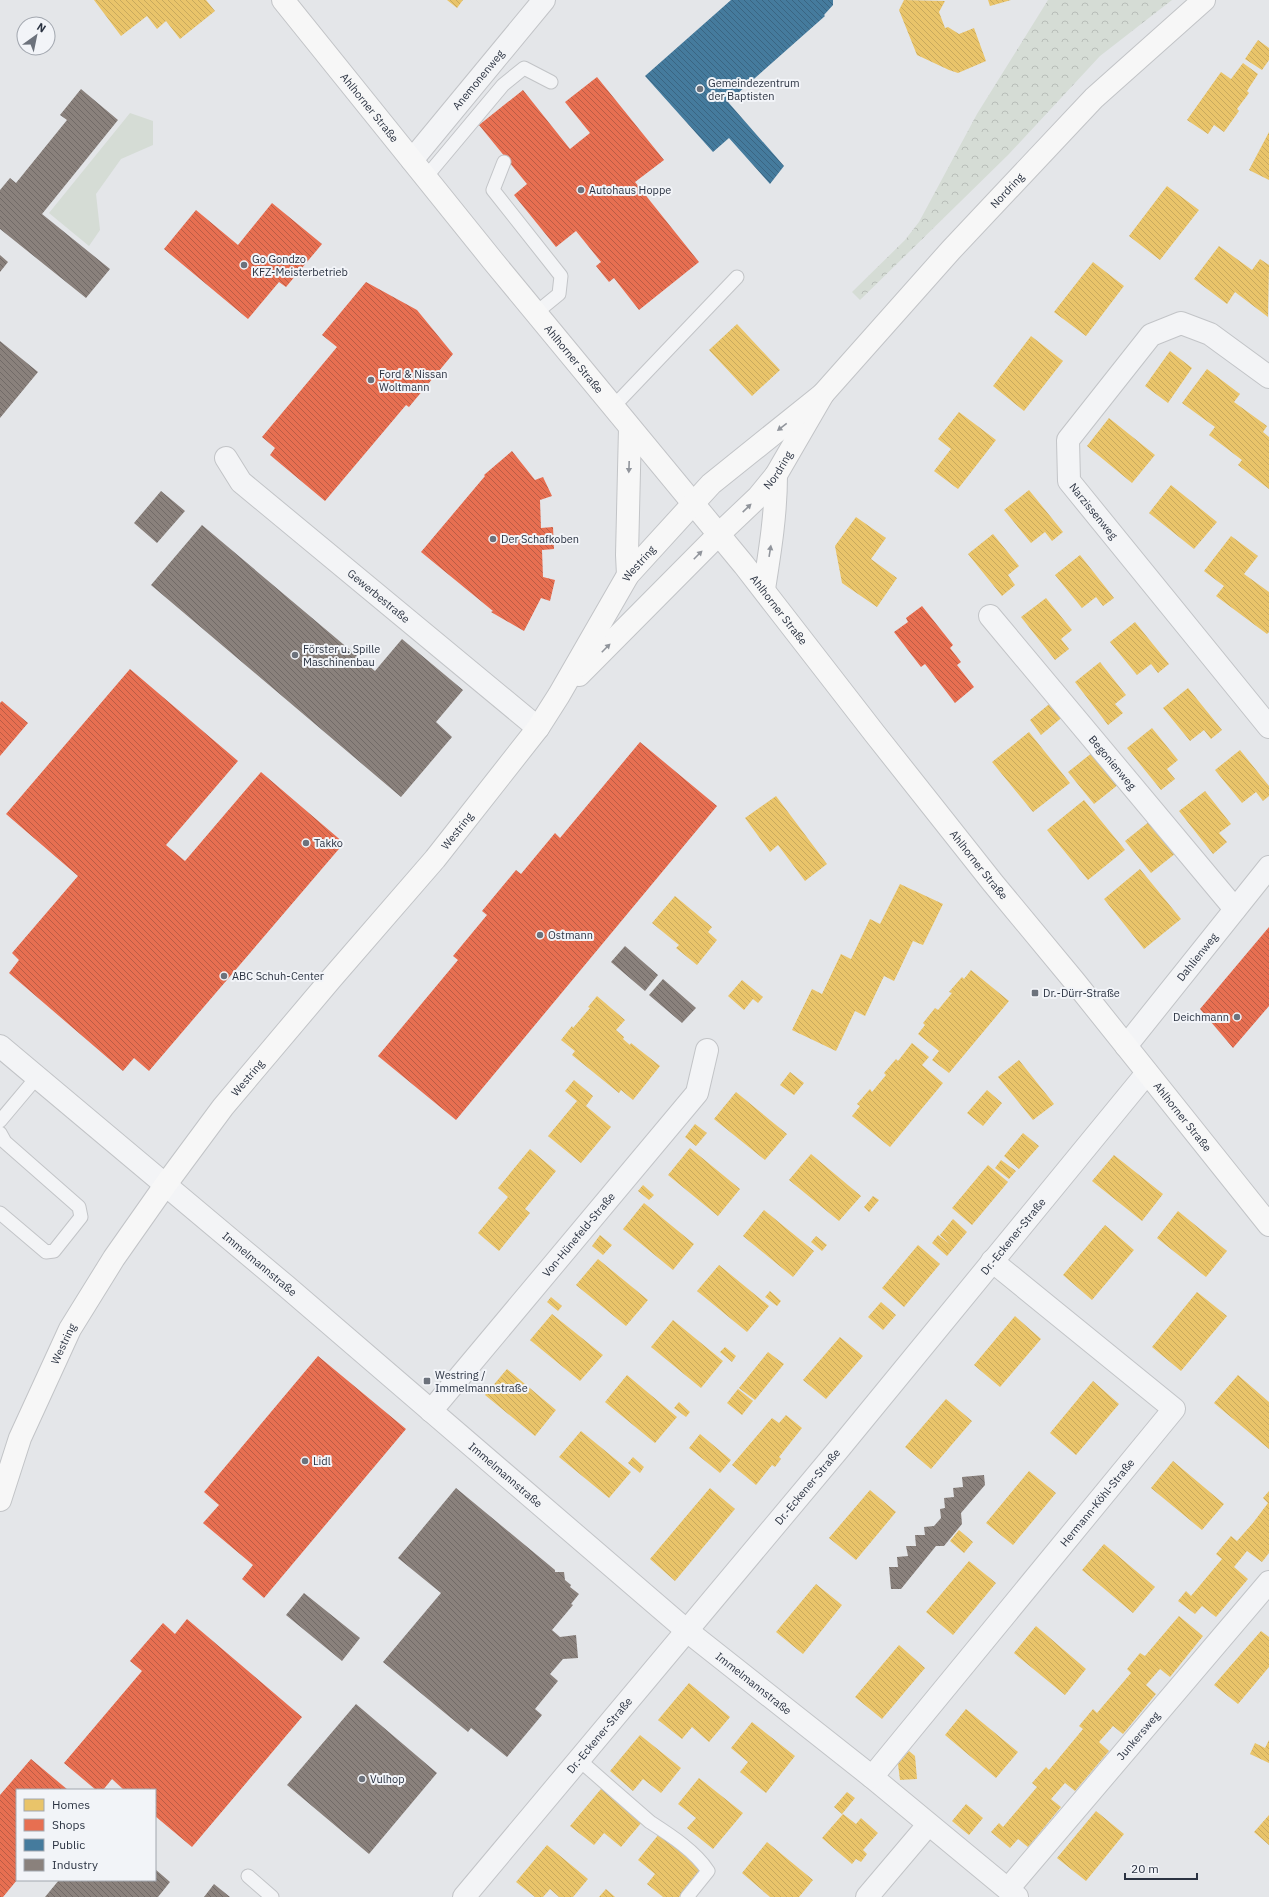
<svg xmlns="http://www.w3.org/2000/svg" width="1269" height="1897" viewBox="0 0 1269 1897" font-family="'IBM Plex Sans',sans-serif">
<defs>
<pattern id="forest-crowns" width="20" height="18" patternUnits="userSpaceOnUse"><rect width="20" height="18" fill="#d5dcd5"/><path d="M2 6a3 3 0 1 1 6 0M12 15a3 3 0 1 1 6 0" fill="none" stroke="#b7bdb8"/></pattern>
<pattern id="homes-back-hatch" width="6" height="6" patternUnits="userSpaceOnUse"><rect width="6" height="6" fill="#e9c46a"/><path d="M-1 5l2 2M0 0l6 6M5-1l2 2" fill="none" stroke="#c8a95d"/></pattern>
<pattern id="shops-back-hatch" width="6" height="6" patternUnits="userSpaceOnUse"><rect width="6" height="6" fill="#e76f51"/><path d="M-1 5l2 2M0 0l6 6M5-1l2 2" fill="none" stroke="#bb5c45"/></pattern>
<pattern id="public-back-hatch" width="6" height="6" patternUnits="userSpaceOnUse"><rect width="6" height="6" fill="#457b9d"/><path d="M-1 5l2 2M0 0l6 6M5-1l2 2" fill="none" stroke="#3a6582"/></pattern>
<pattern id="industry-back-hatch" width="6" height="6" patternUnits="userSpaceOnUse"><rect width="6" height="6" fill="#8a817c"/><path d="M-1 5l2 2M0 0l6 6M5-1l2 2" fill="none" stroke="#716a67"/></pattern>
</defs>
<rect width="100%" height="100%" fill="#e4e6e9"/>
<!-- green -->
<path fill="#d5dcd5" d="M130 113 153 121V145L121 159 96 194 100 230 89 246 49 213Z"/>
<!-- forest -->
<path fill="url(#forest-crowns)" d="M1048 0H1172L1100 56 1008 155 860 300 852 292 905 240 919 222 977 114Z"/>
<!-- homes -->
<path fill="url(#homes-back-hatch)" d="M94 0H206L215 11 180 39 166 21 157 29 147 16 121 36Z
M447 0H463L457 8Z
M904 0 945 1 939 12 945 28 948 27 959 34 974 28 986 61 958 73 949 70 917 55 899 10Z
M988 0H1011L990 6Z
M1258 40 1269 48V60L1262 70 1245 59Z
M1243 63 1258 74 1247 91 1249 93 1237 109 1239 111 1224 132 1214 125 1208 134 1187 120 1221 72 1231 79Z
M1269 132V180L1249 170Z
M1167 186 1199 210 1160 260 1129 236Z
M1219 246 1252 270 1260 259 1269 265 1268 317 1235 292 1227 304 1194 279Z
M1093 262 1124 286 1086 336 1054 312Z
M737 324 780 370 752 396 709 350Z
M1031 336 1063 361 1024 411 993 386Z
M1170 351 1192 368 1168 403 1145 386Z
M1207 369 1240 394 1234 402 1267 426 1263 432 1269 437V489L1238 465 1242 460 1209 435 1215 427 1182 403Z
M959 412 996 440 958 489 934 471 951 449 938 439Z
M1109 418 1155 455 1132 483 1087 446Z
M1171 485 1217 522 1194 549 1149 513Z
M1029 490 1063 532 1052 541 1045 532 1031 543 1004 510Z
M856 517 886 538 871 559 897 578 877 607 842 583 835 546Z
M993 534 1019 566 1008 575 1015 585 1002 596 968 554Z
M1231 536 1258 556 1244 574 1269 592V632L1267 634 1216 596 1224 586 1204 571Z
M1080 555 1114 598 1103 606 1096 597 1082 608 1055 575Z
M1046 598 1072 630 1061 639 1069 649 1055 660 1021 617Z
M1135 622 1169 664 1158 673 1151 664 1137 675 1110 642Z
M1100 662 1126 695 1115 704 1123 713 1108 725 1075 682Z
M1188 688 1222 730 1211 739 1204 730 1190 741 1163 708Z
M1053 701 1065 715 1041 735 1030 720Z
M1152 728 1178 760 1167 769 1175 779 1161 790 1127 748Z
M1029 732 1070 783 1033 812 992 762Z
M1240 750 1269 786V796L1263 801 1256 792 1242 803 1215 770Z
M1093 752 1119 784 1094 804 1068 772Z
M1205 791 1231 824 1219 833 1227 842 1213 854 1179 811Z
M776 796 827 864 805 881 778 845 770 852 745 818Z
M1084 800 1125 850 1088 880 1047 830Z
M1150 821 1176 853 1151 873 1125 841Z
M1140 869 1181 919 1144 949 1104 899Z
M900 884 943 904 923 945 913 941 894 981 884 976 865 1016 855 1011 836 1051 792 1030 812 989 822 994 841 954 851 959 870 919 880 924Z
M675 896 712 927 708 932 717 940 697 965 676 948 679 945 652 923Z
M971 970 1009 1001 949 1073 932 1060 939 1051 918 1034 925 1025 923 1023 935 1008 938 1010 952 993 949 992 962 977 964 979Z
M742 980 763 997 758 1003 753 999 744 1010 728 996Z
M597 996 625 1020 616 1030 624 1037 623 1039 630 1045 631 1043 660 1066 633 1100 621 1090 619 1093 572 1055 575 1051 561 1040 572 1026 573 1028 590 1008 588 1007Z
M912 1043 929 1057 922 1065 943 1083 890 1147 852 1116 860 1106 857 1104 870 1089 872 1092 886 1075 884 1073 896 1059 898 1061Z
M1019 1060 1054 1104 1033 1120 998 1077Z
M790 1072 804 1083 794 1095 780 1085Z
M574 1080 593 1096 586 1106 611 1127 581 1163 548 1136 577 1101 565 1091Z
M987 1090 1002 1103 983 1126 967 1113Z
M736 1092 787 1134 765 1160 714 1119Z
M695 1124 707 1133 696 1146 685 1137Z
M1023 1133 1039 1146 1019 1169 1004 1156Z
M690 1148 740 1189 718 1216 668 1175Z
M530 1149 556 1171 525 1209 530 1213 499 1251 478 1233 508 1197 498 1188Z
M811 1154 861 1196 839 1221 789 1180Z
M1114 1155 1163 1194 1142 1221 1092 1181Z
M1001 1160 1016 1171 1009 1179 995 1168Z
M988 1165 1008 1182 972 1225 952 1208Z
M643 1185 654 1195 649 1200 638 1191Z
M873 1196 879 1200 869 1212 864 1207Z
M644 1203 694 1244 673 1270 623 1229Z
M764 1210 814 1251 793 1277 743 1236Z
M1178 1211 1227 1251 1206 1277 1157 1238Z
M953 1219 967 1232 947 1256 932 1243 938 1235 951 1245 940 1235Z
M1105 1225 1134 1250 1092 1300 1063 1275Z
M600 1235 612 1245 603 1255 592 1246Z
M816 1236 827 1245 822 1251 811 1242Z
M918 1245 940 1264 904 1307 882 1288Z
M598 1259 648 1300 626 1326 576 1285Z
M719 1265 769 1306 747 1332 697 1291Z
M770 1291 781 1301 777 1306 765 1297Z
M1197 1292 1227 1316 1181 1371 1152 1347Z
M551 1297 562 1306 558 1311 547 1302Z
M881 1302 896 1315 883 1330 868 1317Z
M552 1314 603 1355 580 1381 530 1340Z
M1015 1316 1041 1339 1000 1387 974 1365Z
M673 1320 723 1361 701 1388 651 1347Z
M840 1337 863 1356 826 1399 803 1380Z
M725 1347 736 1356 732 1362 720 1352Z
M768 1352 784 1364 755 1400 739 1388Z
M507 1369 556 1410 535 1436 485 1395Z
M627 1375 677 1417 655 1443 605 1402Z
M1238 1375 1269 1402V1449L1214 1403Z
M1093 1381 1119 1404 1076 1455 1050 1433Z
M738 1389 753 1401 742 1415 727 1403Z
M946 1399 972 1421 931 1469 905 1447Z
M679 1402 690 1412 686 1417 674 1408Z
M786 1415 802 1428 779 1457 781 1459 775 1467 772 1465 756 1485 732 1465 772 1418 779 1423Z
M581 1431 631 1472 609 1498 559 1457Z
M700 1434 731 1460 720 1473 689 1448Z
M633 1457 644 1467 640 1473 628 1463Z
M1173 1461 1224 1504 1202 1530 1151 1488Z
M1029 1471 1056 1493 1013 1545 986 1523Z
M710 1488 735 1509 675 1581 650 1559Z
M870 1490 896 1512 856 1560 829 1538Z
M1269 1491V1553L1262 1562 1247 1551 1234 1567 1248 1579 1216 1617 1202 1606 1195 1614 1178 1601 1186 1591 1191 1596 1222 1559 1216 1554 1231 1536 1237 1541 1253 1523 1268 1503 1263 1498Z
M959 1530 973 1542 964 1553 950 1541Z
M1104 1544 1155 1587 1133 1613 1082 1570Z
M969 1561 996 1583 953 1635 926 1612Z
M816 1584 842 1605 803 1654 776 1632Z
M1179 1616 1203 1636 1170 1677 1160 1669 1146 1685 1156 1694 1123 1734 1113 1726 1099 1742 1109 1751 1075 1791 1065 1783 1051 1799 1061 1807 1028 1847 1018 1839 1010 1848 991 1832 999 1823 1003 1827 1037 1787 1032 1783 1046 1767 1049 1770 1083 1729 1079 1726 1093 1709 1097 1713 1131 1673 1127 1669 1140 1653 1145 1656Z
M1036 1626 1086 1669 1065 1695 1014 1653Z
M1261 1631 1269 1637V1667L1238 1704 1214 1685Z
M899 1645 925 1668 882 1719 855 1697Z
M689 1683 730 1717 709 1742 692 1727 682 1739 658 1720Z
M966 1709 1018 1752 996 1778 945 1735Z
M752 1722 795 1756 766 1793 740 1772 748 1762 731 1748Z
M640 1735 681 1768 661 1793 643 1779 633 1791 610 1771Z
M1269 1740V1763L1250 1754 1255 1743 1265 1748Z
M909 1751 915 1756 917 1779 900 1780 898 1764Z
M699 1778 743 1813 713 1849 687 1828 696 1818 678 1804Z
M601 1789 642 1822 621 1847 604 1833 594 1845 570 1826Z
M847 1792 855 1798 842 1814 834 1807Z
M966 1804 983 1818 969 1835 952 1821Z
M1096 1811 1124 1834 1086 1881 1057 1858Z
M843 1814 856 1824 861 1818 878 1833 863 1850 867 1854 861 1862 856 1859 852 1864 822 1838Z
M1269 1815V1845L1254 1832Z
M659 1834 702 1868 679 1897H663L647 1884 655 1874 638 1860Z
M767 1842 813 1880 799 1897H770L742 1873Z
M547 1845 588 1879 573 1897H559L550 1889 543 1897H535L516 1882Z
M606 1889 615 1897H599Z"/>
<!-- shops -->
<path fill="url(#shops-back-hatch)" d="M597 77 664 160 635 182 699 262 639 310 614 278 609 282 596 266 601 262 576 231 556 247 514 195 527 184 479 125 523 90 570 149 590 133 565 102Z
M272 203 322 244 286 287 279 282 248 319 164 249 196 210 238 245Z
M366 282 417 310 453 354 409 407 406 405 325 501 270 455 275 448 262 437 337 347 322 335Z
M512 451 535 480 543 477 552 496 540 500 541 528 553 527 554 549 542 550 543 577 555 580 550 601 541 598 524 631 491 612 493 611 421 552 485 476 484 475Z
M922 606 953 645 950 648 961 662 957 665 974 687 955 703 925 664 921 667 894 632 908 622 906 618Z
M130 669 238 761 166 845 185 861 261 772 344 843 149 1071 134 1058 123 1071 9 973 19 960 12 953 78 876 6 814Z
M2 701 28 723 0 756V703Z
M640 742 717 806 456 1120 378 1056 458 960 453 956 487 915 482 911 516 870 521 874 555 833 560 838Z
M1269 927V1006L1233 1048 1200 1009Z
M318 1356 406 1429 264 1598 242 1579 253 1565 203 1523 219 1505 204 1492Z
M187 1619 302 1717 192 1847 155 1816V1790H124L112 1779 103 1790H96L64 1763 142 1671 130 1661 163 1623 175 1634Z
M31 1759 68 1790H17V1880L3 1897H0V1795Z"/>
<!-- public -->
<path fill="url(#public-back-hatch)" d="M731 0H833V5L824 15 825 16 728 102 784 166 770 184 729 138 713 152 645 76Z"/>
<!-- industry -->
<path fill="url(#industry-back-hatch)" d="M81 89 118 120 42 214 110 269 86 298 0 229V190L10 178 16 183 67 120 60 115Z
M0 255 8 262 0 272Z
M0 341 38 372 0 418Z
M161 491 185 511 157 543 134 523Z
M202 525 375 671 402 639 463 690 436 722 452 737 401 797 151 585Z
M625 946 658 975 645 991 611 962Z
M663 979 696 1008 682 1023 649 995Z
M984 1475 985 1485 961 1513 962 1524 944 1546H936L901 1589H891L889 1567H898L897 1557 908 1556 906 1546H916L915 1535H925L924 1527 934 1526 941 1518 940 1509 945 1508 944 1498 954 1497 953 1488 963 1487 962 1477Z
M456 1488 555 1570V1572H564L565 1580 571 1585 570 1587 579 1594 571 1604 573 1605 552 1630 560 1637 576 1635 578 1658 563 1659 550 1674 558 1681 535 1709 542 1715 507 1757 471 1728 468 1732 383 1662 441 1593 398 1558Z
M304 1593 360 1638 342 1661 286 1615Z
M356 1704 437 1773 369 1854 287 1785Z
M155 1869 170 1882 158 1897H45L59 1880H155Z
M214 1884 230 1897H204Z"/>
<g fill="none" stroke-linecap="round" stroke-linejoin="round">
<defs>
<path id="lane" d="M504 162 493 190 561 276 559 294 537 312
M426 177 503 85 524 68 551 82
M613 407 737 277
M0 1121 37 1077
M0 1133 5 1142 79 1207 81 1217 54 1251 46 1252 0 1213
M578 1759 650 1822C670 1835 695 1851 708 1871L687 1897
M248 1876 272 1897"/>
<g id="street">
<path id="s1" d="M412 160 544 0"/>
<path id="s2" d="M1269 377 1210 334 1181 323 1151 335 1068 440 1069 481 1269 727"/>
<path id="s3" d="M226 458 241 482 538 728"/>
<path id="s4" d="M990 616 1235 909"/>
<path id="s5" d="M0 1046 286 1286 686 1630 872 1777 1017 1897"/>
<path id="s6" d="M1126 1046 1269 867"/>
<path id="s7" d="M431 1411 697 1093 707 1050"/>
<path id="s8" d="M872 1777 1174 1409 992 1261"/>
<path id="s9" d="M1008 1889 1269 1582"/>
<path id="s10" d="M464 1897 838 1450 1147 1073"/>
<path d="M867 1897 928 1825"/>
</g>
<g id="secondary">
<path id="s11" d="M283 0 493 261 744 565 875 734 993 883 1075 982 1269 1225"/>
<path d="M628 575 627 555 630 428"/>
<path d="M764 589C770 551 776 514 776 475"/>
<path id="s12" d="M579 675 719 534 758 497 776 475 823 394 951 250 1094 98 1204 0"/>
<path id="s13" d="M0 1500 20 1438 70 1329 114 1258 166 1184 223 1107 331 979 435 859 538 728 559 695 628 575 711 484 823 394"/>
</g>
</defs>
<!-- lane casing -->
<use href="#lane" stroke="#c2c4c7" stroke-width="15"/>
<!-- street casing -->
<use href="#street" stroke="#c2c4c7" stroke-width="24"/>
<!-- secondary casing -->
<use href="#secondary" stroke="#c2c4c7" stroke-width="24"/>
<!-- lane -->
<use href="#lane" stroke="#f3f4f6" stroke-width="13"/>
<!-- street -->
<use href="#street" stroke="#f3f4f6" stroke-width="22"/>
<!-- secondary -->
<use href="#secondary" stroke="#f7f7f7" stroke-width="22"/>
</g>
<!-- one-way arrows -->
<defs><path id="oneway-solid" d="M-6-.8H1V-3.2L6.5 0L1 3.2V.8H-6Z"/></defs>
<g fill="#91959c">
<use href="#oneway-solid" transform="translate(782 427) rotate(142)"/>
<use href="#oneway-solid" transform="translate(629 467) rotate(92)"/>
<use href="#oneway-solid" transform="translate(747 508) rotate(-44)"/>
<use href="#oneway-solid" transform="translate(770 551) rotate(-81)"/>
<use href="#oneway-solid" transform="translate(698 555) rotate(-45)"/>
<use href="#oneway-solid" transform="translate(606 648) rotate(-45)"/>
</g>
<!-- markers -->
<g fill="#6c727c" stroke="#f2f4f8" stroke-width="1.5">
<circle cx="700" cy="89" r="4"/>
<circle cx="581" cy="190" r="4"/>
<circle cx="244" cy="265" r="4"/>
<circle cx="371" cy="380" r="4"/>
<circle cx="493" cy="539" r="4"/>
<circle cx="295" cy="655" r="4"/>
<circle cx="306" cy="843" r="4"/>
<circle cx="540" cy="935" r="4"/>
<circle cx="224" cy="976" r="4"/>
<rect x="1031" y="989" width="8" height="8" rx="2"/>
<circle cx="1237" cy="1017" r="4"/>
<rect x="423" y="1377" width="8" height="8" rx="2"/>
<circle cx="305" cy="1461" r="4"/>
<circle cx="362" cy="1779" r="4"/>
</g>
<g text-anchor="middle" dominant-baseline="central" stroke-width="4" stroke-linejoin="round" paint-order="stroke">
<!-- street labels -->
<g font-size="11" fill="#2b3342" stroke="#f2f4f8">
<text stroke="none"><textPath href="#s1" startOffset="104">Anemonenweg</textPath></text>
<text stroke="none"><textPath href="#s11" startOffset="138">Ahlhorner Straße</textPath></text>
<text stroke="none"><textPath href="#s12" startOffset="649">Nordring</textPath></text>
<text stroke="none"><textPath href="#s11" startOffset="462">Ahlhorner Straße</textPath></text>
<text stroke="none"><textPath href="#s12" startOffset="286">Nordring</textPath></text>
<text stroke="none"><textPath href="#s2" startOffset="350">Narzissenweg</textPath></text>
<text stroke="none"><textPath href="#s13" startOffset="1141">Westring</textPath></text>
<text stroke="none"><textPath href="#s3" startOffset="207">Gewerbestraße</textPath></text>
<text stroke="none"><textPath href="#s11" startOffset="786">Ahlhorner Straße</textPath></text>
<text stroke="none"><textPath href="#s4" startOffset="191">Begonienweg</textPath></text>
<text stroke="none"><textPath href="#s13" startOffset="817">Westring</textPath></text>
<text stroke="none"><textPath href="#s11" startOffset="1110">Ahlhorner Straße</textPath></text>
<text stroke="none"><textPath href="#s6" startOffset="114">Dahlienweg</textPath></text>
<text stroke="none"><textPath href="#s13" startOffset="493">Westring</textPath></text>
<text stroke="none"><textPath href="#s11" startOffset="1434">Ahlhorner Straße</textPath></text>
<text stroke="none"><textPath href="#s7" startOffset="230">Von-Hünefeld-Straße</textPath></text>
<text stroke="none"><textPath href="#s10" startOffset="859">Dr.-Eckener-Straße</textPath></text>
<text stroke="none"><textPath href="#s5" startOffset="339">Immelmannstraße</textPath></text>
<text stroke="none"><textPath href="#s13" startOffset="169">Westring</textPath></text>
<text stroke="none"><textPath href="#s5" startOffset="663">Immelmannstraße</textPath></text>
<text stroke="none"><textPath href="#s10" startOffset="535">Dr.-Eckener-Straße</textPath></text>
<text stroke="none"><textPath href="#s8" startOffset="355">Hermann-Köhl-Straße</textPath></text>
<text stroke="none"><textPath href="#s5" startOffset="987">Immelmannstraße</textPath></text>
<text stroke="none"><textPath href="#s10" startOffset="211">Dr.-Eckener-Straße</textPath></text>
<text stroke="none"><textPath href="#s9" startOffset="201">Junkersweg</textPath></text>
</g>
<!-- poi labels -->
<g font-size="11" fill="#2b3342" stroke="#f2f4f8" text-anchor="start">
<text x="708" y="83">Gemeindezentrum<tspan x="708" dy="13">der Baptisten</tspan></text>
<text x="589" y="190">Autohaus Hoppe</text>
<text x="252" y="259">Go Gondzo<tspan x="252" dy="13">KFZ-Meisterbetrieb</tspan></text>
<text x="379" y="374">Ford &amp; Nissan<tspan x="379" dy="13">Woltmann</tspan></text>
<text x="501" y="539">Der Schafkoben</text>
<text x="303" y="649">Förster u. Spille<tspan x="303" dy="13">Maschinenbau</tspan></text>
<text x="314" y="843">Takko</text>
<text x="548" y="935">Ostmann</text>
<text x="232" y="976">ABC Schuh-Center</text>
<text x="1043" y="993">Dr.-Dürr-Straße</text>
<text x="1229" y="1017" text-anchor="end">Deichmann</text>
<text x="435" y="1375">Westring /<tspan x="435" dy="13">Immelmannstraße</tspan></text>
<text x="313" y="1461">Lidl</text>
<text x="370" y="1779">Vulhop</text>
</g>
</g>
<!-- legend -->
<rect x="16" y="1789" width="140" height="92" fill="#f2f4f8" stroke="#a2a7af"/>
<rect x="24" y="1799" width="20" height="12" fill="#e9c46a" stroke="#a2a7af"/>
<text x="52" y="1809" font-size="12" fill="#2b3342">Homes</text>
<rect x="24" y="1819" width="20" height="12" fill="#e76f51" stroke="#a2a7af"/>
<text x="52" y="1829" font-size="12" fill="#2b3342">Shops</text>
<rect x="24" y="1839" width="20" height="12" fill="#457b9d" stroke="#a2a7af"/>
<text x="52" y="1849" font-size="12" fill="#2b3342">Public</text>
<rect x="24" y="1859" width="20" height="12" fill="#8a817c" stroke="#a2a7af"/>
<text x="52" y="1869" font-size="12" fill="#2b3342">Industry</text>
<!-- north arrow -->
<g transform="translate(36 36) rotate(33)"><circle r="19" fill="#f2f4f8" stroke="#a2a7af"/>
<path d="M0-3L7 15L0 10L-7 15Z" fill="#6c727c"/>
<text y="-6" font-size="11" font-weight="bold" text-anchor="middle" fill="#2b3342">N</text>
</g>
<!-- scale -->
<path d="M1125 1873v6h72v-6" fill="none" stroke="#2b3342" stroke-width="2"/>
<text x="1131" y="1873" font-size="12" fill="#2b3342" stroke="#f2f4f8" stroke-width="3" paint-order="stroke">20 m</text>
</svg>
